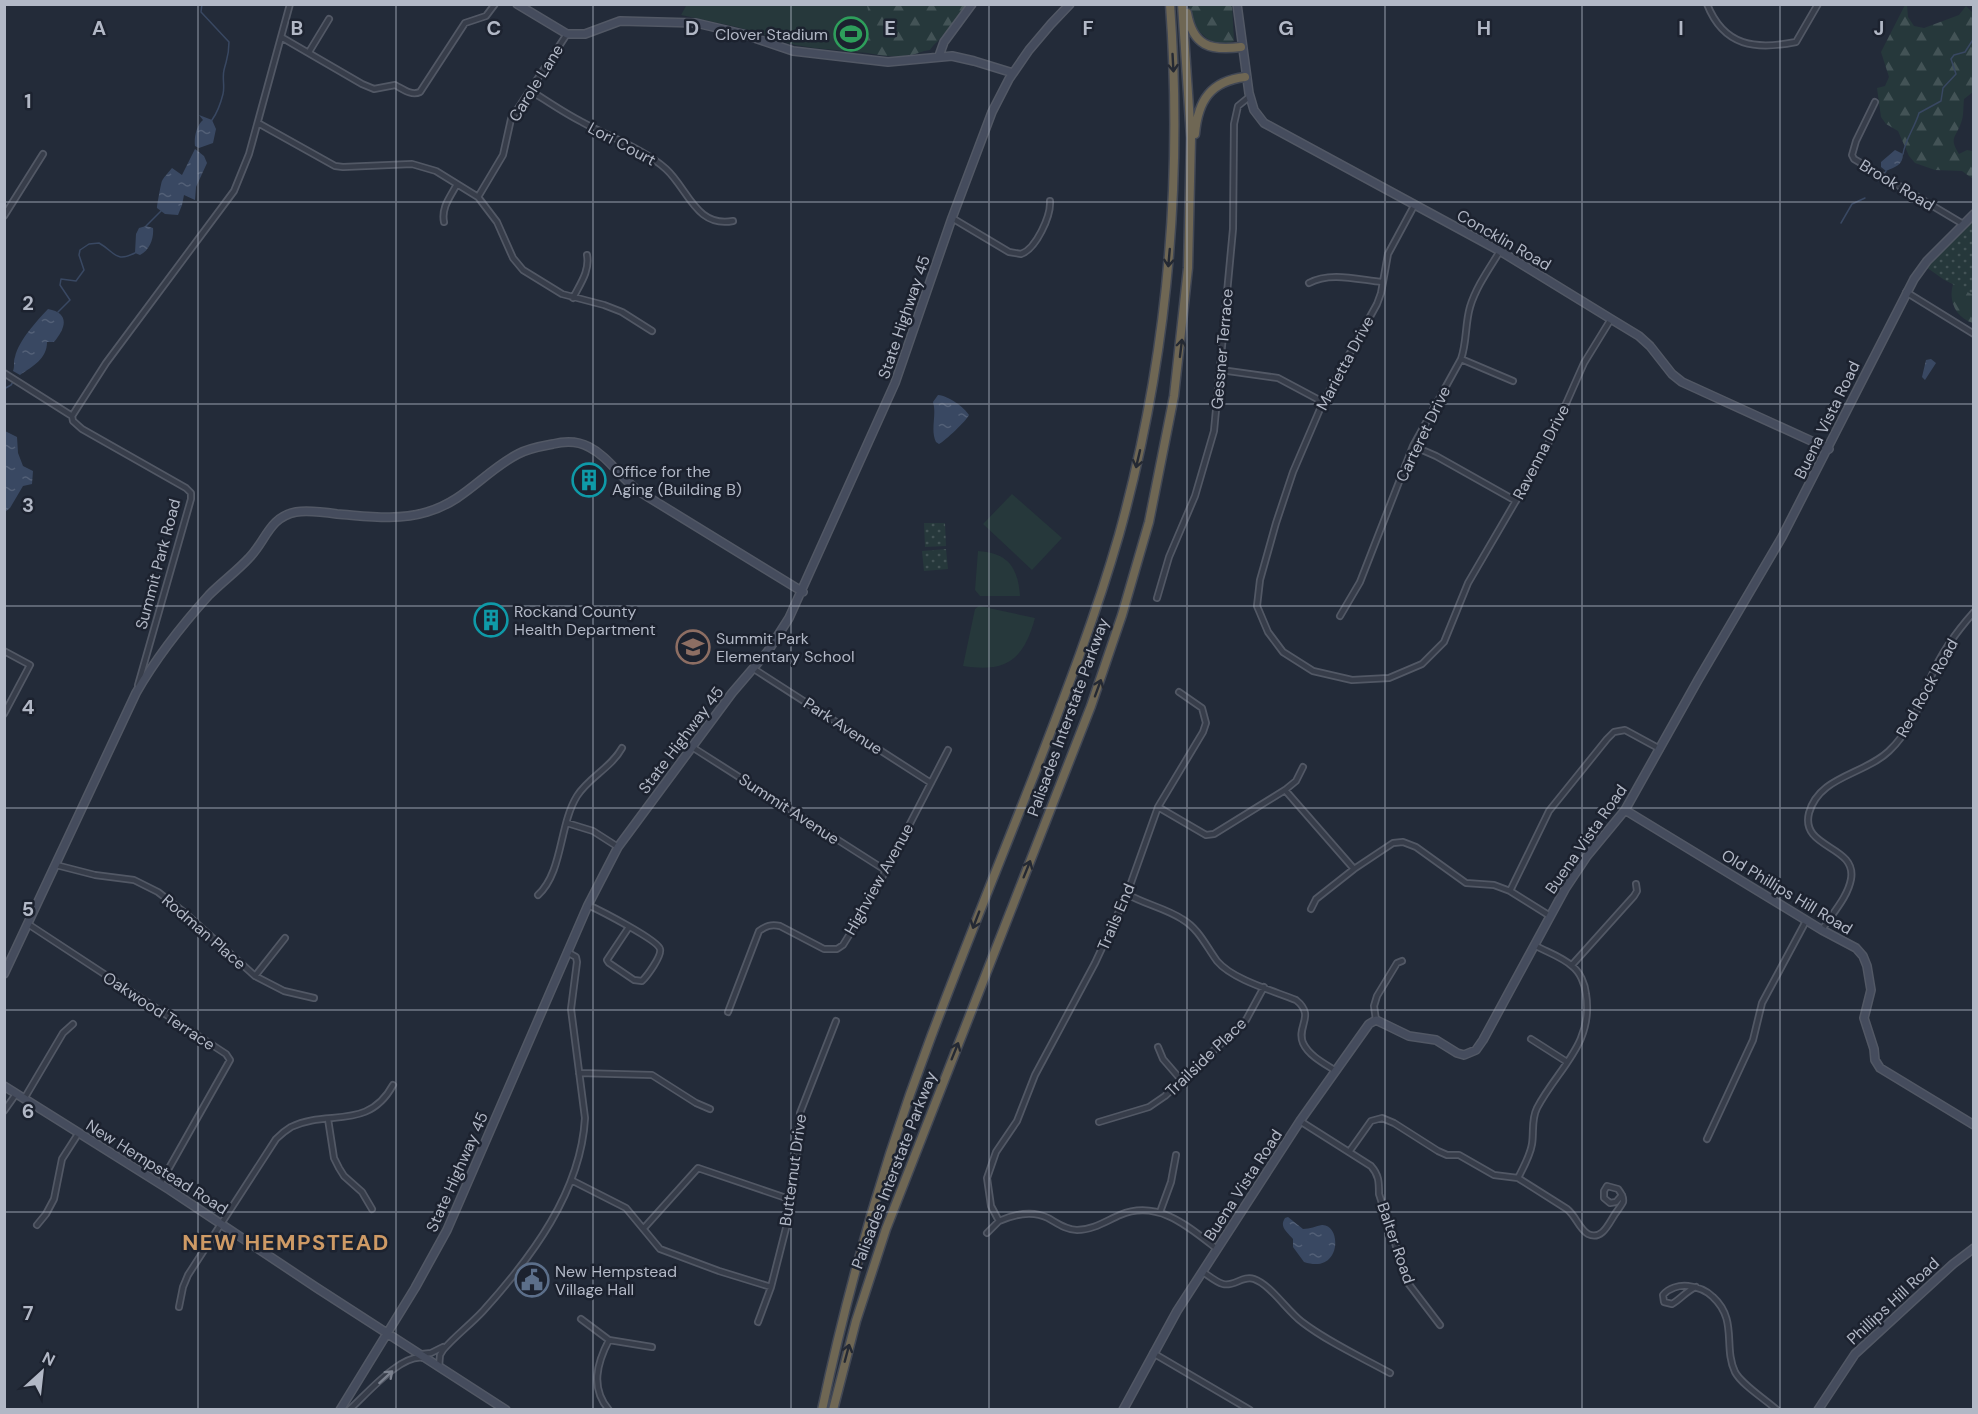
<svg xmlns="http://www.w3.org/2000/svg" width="1978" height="1414" viewBox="0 0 1978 1414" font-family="'DM Sans',sans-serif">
<defs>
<pattern id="forest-firs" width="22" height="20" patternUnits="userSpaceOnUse" patternTransform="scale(1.5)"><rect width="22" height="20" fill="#26383b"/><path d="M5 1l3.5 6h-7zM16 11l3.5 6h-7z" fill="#435356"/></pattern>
<pattern id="park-dots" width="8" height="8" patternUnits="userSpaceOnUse" patternTransform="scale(1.5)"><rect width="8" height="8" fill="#26383b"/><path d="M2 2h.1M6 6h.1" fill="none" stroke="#435356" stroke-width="1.8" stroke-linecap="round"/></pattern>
<pattern id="water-ripples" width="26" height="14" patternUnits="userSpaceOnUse" patternTransform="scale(1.5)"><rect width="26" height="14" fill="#394862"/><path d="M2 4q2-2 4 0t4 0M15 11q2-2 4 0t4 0" fill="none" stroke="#536077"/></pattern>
</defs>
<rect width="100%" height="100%" fill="#232b39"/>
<!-- grass -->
<path fill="#26383b" d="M687 4 964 5 930 50 909 54H878L814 48 795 45 737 27 681 15Z
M1012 494 1062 538 1032 570 983 524Z
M978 551C1008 553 1018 567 1020 596H980L975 590Z
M979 606 1035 618C1024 659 1007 673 963 666L975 609Z"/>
<!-- forest -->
<path fill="url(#forest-firs)" d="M867 5V4L966 5C957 17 948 31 937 42 917 61 885 58 861 51L869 16Z
M1189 5H1232L1234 41 1221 46C1201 37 1192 27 1189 5Z
M1905 5H1907L1908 17 1914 26 1924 28 1959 15 1966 6 1973 13V92L1964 99C1963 107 1964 116 1961 123 1955 139 1949 138 1959 154L1967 150 1972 151 1973 179 1962 171 1935 170 1915 163 1909 156 1898 131 1886 124 1881 117 1877 88 1885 86 1889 77 1881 52Z
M1973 220V323C1956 318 1948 301 1953 284L1943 279Z"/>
<!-- park -->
<path fill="url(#park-dots)" d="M1973 220V295L1943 279 1926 267Z
M924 523H945L946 546 925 547Z
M946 549 948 569 924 571 922 551Z"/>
<!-- water -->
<path fill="url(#water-ripples)" d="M199 115 212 120 216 129 213 143 199 148 195 146C194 138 196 126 203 120Z
M195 149 204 156 207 163 196 187 195 200 184 195 182 205 178 215 165 214 157 208C157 205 161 183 162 181 163 178 169 172 172 168L182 175Z
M1895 150 1903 154C1903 165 1895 167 1886 171L1881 167V162Z
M146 226 153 228C154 238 150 250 140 255L135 253 136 234 139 228Z
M48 309C70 313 66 328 54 342H47C47 359 33 366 20 375L13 371C15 366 13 362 15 357 19 340 36 322 48 309Z
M1931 359 1936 363 1925 380 1922 377 1926 360Z
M938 395C949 396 964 407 969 415 966 421 945 441 939 444L936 442C930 430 937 415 933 402Z
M5 431 17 437 18 453 23 466 33 471 32 484 23 486 10 508 5 512Z
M1288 1217 1303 1229C1310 1229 1316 1226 1322 1225 1342 1224 1342 1275 1304 1262L1293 1247V1239C1287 1232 1279 1227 1285 1218Z"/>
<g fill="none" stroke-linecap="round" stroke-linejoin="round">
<!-- stream -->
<path stroke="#394862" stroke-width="1.5" d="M202 4 201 12 229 42C229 56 227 58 224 70 222 78 225 86 223 94 221 102 217 113 212 120
M1903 154C1905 140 1915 127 1919 113L1941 101 1943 88 1956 74 1951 59 1954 55 1965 52 1974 38
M1884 174 1886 171
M1878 181 1882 179
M1841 223 1852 204 1865 198
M146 226 161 211
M58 312 70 300 60 285 61 279 76 281 84 270 79 255 80 250 89 244 99 243C115 252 115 263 135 253
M4 389 11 385 13 382"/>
<defs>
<path id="street" d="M1707 4C1724 47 1756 50 1796 42L1818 4
M281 37 362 84 374 89 395 85C403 89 411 96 420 92L465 23 486 16 495 4
M309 52 329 19
M531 91C547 101 564 113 582 122 607 136 644 149 666 169 688 189 696 228 733 221
M1875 102 1856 141 1852 155 1854 159 1963 224
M258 123 335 166 343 167 412 164 436 171 478 197 497 222 513 258 523 270 562 294 604 305 622 312 652 331
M478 197 503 155 511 119 567 34
M1415 204 1388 254 1381 293 1377 304 1323 402 1293 472 1276 523 1260 580 1257 606 1268 632 1283 652 1313 671 1352 680 1389 678 1422 664 1444 642 1468 583 1545 451 1584 363 1611 319
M4 216 43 154
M952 218 1009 252 1021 254C1036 249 1051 216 1050 201
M444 222C441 207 451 196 457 184
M1309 283C1330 271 1360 280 1382 282
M1906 292 1974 334
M573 298C580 284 590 271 587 255
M1461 359 1513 381
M1221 370 1278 378 1323 402
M4 373 72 416
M1413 446 1436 456 1516 501
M1157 598 1169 557 1195 496 1214 431 1233 229 1234 124 1238 106 1249 97
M1340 616 1360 582 1413 446 1461 359C1467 342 1465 324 1470 307 1476 287 1489 269 1500 251
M4 651 30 665 4 714
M754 669 931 783
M138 685 191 499V493L186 488 82 429 73 421 72 416 106 363 234 191 249 154 290 4
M1179 692 1202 708 1206 723 1203 732 1158 807 1127 894 1095 963 1035 1075 1017 1121 996 1152 987 1178 991 1206 999 1221C1015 1214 1032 1210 1048 1218 1057 1223 1066 1230 1077 1230 1093 1230 1106 1221 1120 1215 1158 1199 1189 1227 1217 1249
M692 747 885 870
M1285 790 1354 869
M1158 807 1206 835 1214 834 1285 790 1296 781 1303 767
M567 823 593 831 618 847
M56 865 95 875 134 880 158 892 185 913 255 976 284 991 314 998
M1510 891 1549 811 1607 739 1614 732 1625 730 1660 749
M1127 894C1144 904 1165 908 1182 919 1199 929 1206 946 1217 961 1233 980 1274 991 1296 1000 1316 1016 1296 1026 1303 1043 1309 1056 1325 1064 1336 1071
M538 895C563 872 559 825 577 796 589 777 611 768 622 748
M588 905C599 910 658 940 660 949 662 956 647 976 642 981L634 980 609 963 607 960 629 927
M1311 909 1316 899 1354 869 1393 843 1403 842 1416 847 1466 883 1494 885 1510 891 1550 916
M28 924 226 1054 230 1060 160 1184
M1822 930C1831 915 1848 897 1851 879 1857 845 1800 849 1809 813 1819 776 1864 775 1889 751 1911 730 1920 704 1931 677 1941 653 1957 631 1974 612
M1572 965 1634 896 1637 891 1636 884
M255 976 285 938
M728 1012 759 931C766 926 771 924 780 926L824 949H837L843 945 869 903 948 750
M1376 1020 1374 1006 1377 996 1397 963 1402 961
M1531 1039 1567 1062
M1158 1047 1163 1059 1182 1081
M579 1073 652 1075 696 1103 710 1109
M24 1099 63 1033 73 1024
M4 1111 16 1094
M328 1119 334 1158 339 1168 344 1176 362 1192 372 1209
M1300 1121 1371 1166C1379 1175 1379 1182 1379 1194L1408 1283 1440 1325
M1099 1122 1149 1107 1165 1096 1246 1020 1264 987
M1707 1139 1753 1040 1762 1003 1806 921
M1349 1152 1371 1121 1382 1118 1394 1123 1438 1151 1447 1155H1459L1494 1175 1518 1178 1567 1209C1576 1216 1579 1229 1588 1234 1602 1241 1609 1223 1615 1214 1617 1211 1621 1206 1623 1202 1624 1197 1621 1193 1618 1189L1607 1186 1604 1191V1198L1610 1203 1616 1202 1622 1195
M1518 1178C1523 1168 1530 1156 1532 1144 1534 1132 1531 1120 1537 1108 1558 1068 1594 1044 1586 994 1585 984 1580 972 1572 966 1562 957 1547 952 1536 946
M571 1180 626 1208 660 1249 719 1271 771 1287
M1160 1212 1171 1182 1176 1155
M37 1225 46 1214 54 1199 62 1159 78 1134
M644 1228 698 1168 792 1200
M987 1233 999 1221
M1203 1272C1209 1276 1216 1282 1223 1284 1234 1287 1243 1275 1254 1279 1271 1285 1287 1311 1302 1322 1328 1342 1361 1357 1390 1373
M1696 1287C1686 1291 1681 1299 1672 1304L1664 1302 1663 1295C1669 1288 1679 1285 1688 1286 1698 1287 1706 1290 1713 1297 1738 1320 1723 1347 1735 1372 1742 1385 1765 1399 1777 1410
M179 1307 183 1287 188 1275 276 1139C280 1135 286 1130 291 1127 328 1109 368 1131 393 1085
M581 1319 609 1340 652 1347
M758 1322 771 1287 786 1228 796 1173 800 1113 836 1021
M609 1340C597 1363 590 1388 609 1410
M1153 1353 1250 1410
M422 1354 431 1353 443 1347
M439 1367 440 1355 443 1350C455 1336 470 1325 483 1311 531 1258 581 1192 585 1118L571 1009 577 962 576 957 567 952
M349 1410C366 1395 401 1353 424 1358"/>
<path id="secondary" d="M517 4 567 34H585L620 21 696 23 743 34 793 51 888 62 952 56 974 61 1013 73
M1237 4 1249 93 1254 110 1264 123 1500 251 1611 319 1639 336 1650 346 1672 374 1682 382 1829 449
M939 56 944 42 972 4
M1625 810 1822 930 1856 948 1863 956 1867 966 1871 990 1864 1018 1874 1049 1875 1060 1880 1068 1974 1125
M4 974 136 693C156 658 182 625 209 595 222 582 237 571 249 558 266 541 269 517 296 512 309 510 323 512 337 514 366 516 398 521 427 512 465 501 485 471 518 454 529 448 542 446 553 444 565 441 578 441 589 447 609 457 621 479 640 492L803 592
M4 1086 170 1190 317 1288 506 1410
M340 1410 415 1288 447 1230 588 905 618 847 732 693 768 651 789 618 895 383 952 218 992 112 1009 79 1029 50 1051 24 1070 4
M1123 1410 1177 1311 1300 1121 1369 1024 1376 1020 1409 1036 1436 1040 1457 1053 1464 1055 1476 1050 1483 1040 1565 889 1587 856 1625 810 1698 680 1782 537 1914 279 1927 261 1974 214
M1818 1410 1855 1354 1953 1264 1974 1248"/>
<path id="highway" d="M1187 13C1193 46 1210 51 1241 47
M1195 134C1198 100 1211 81 1245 77
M822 1410C849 1283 885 1158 931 1037 965 947 1001 859 1036 770 1066 693 1096 615 1119 535 1167 362 1183 183 1170 4
M833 1410 856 1321 886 1229 1091 706 1122 615 1149 522 1174 396 1188 268 1191 138 1182 4"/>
</defs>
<!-- street casing -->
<use href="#street" stroke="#525865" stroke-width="8"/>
<!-- secondary casing -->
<use href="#secondary" stroke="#525865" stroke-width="10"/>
<!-- highway casing -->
<use href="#highway" stroke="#424855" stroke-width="11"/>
<!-- street -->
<use href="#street" stroke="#373d4a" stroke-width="4.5"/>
<!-- secondary -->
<use href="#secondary" stroke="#454c5d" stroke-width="7"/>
<!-- highway -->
<use href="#highway" stroke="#6f6754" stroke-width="8"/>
</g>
<!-- one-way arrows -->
<defs><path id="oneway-shaft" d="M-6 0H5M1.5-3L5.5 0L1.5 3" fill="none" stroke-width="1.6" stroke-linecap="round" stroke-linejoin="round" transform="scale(1.5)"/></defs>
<g stroke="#242933">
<use href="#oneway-shaft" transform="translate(1173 63) rotate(87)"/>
<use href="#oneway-shaft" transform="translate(1169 258) rotate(95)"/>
<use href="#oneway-shaft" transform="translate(1181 348) rotate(-83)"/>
<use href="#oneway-shaft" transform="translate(1138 459) rotate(103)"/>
<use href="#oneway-shaft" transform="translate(1098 688) rotate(-70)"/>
<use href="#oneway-shaft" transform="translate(1027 869) rotate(-68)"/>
<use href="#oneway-shaft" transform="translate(976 920) rotate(111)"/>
<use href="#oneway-shaft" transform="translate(955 1051) rotate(-68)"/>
<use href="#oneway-shaft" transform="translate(847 1353) rotate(-75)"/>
</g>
<use stroke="#7b818e" href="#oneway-shaft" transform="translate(386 1377) rotate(-42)"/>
<!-- grid -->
<path fill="none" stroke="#b2b8c6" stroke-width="1.5" stroke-opacity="0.55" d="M198 4V1410M396 4V1410M593 4V1410M791 4V1410M989 4V1410M1187 4V1410M1385 4V1410M1582 4V1410M1780 4V1410M4 202H1974M4 404H1974M4 606H1974M4 808H1974M4 1010H1974M4 1212H1974"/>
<!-- icons -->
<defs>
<symbol id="stadium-ring" viewBox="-11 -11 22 22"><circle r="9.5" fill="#1c222f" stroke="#2e9e5b" stroke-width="1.5"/><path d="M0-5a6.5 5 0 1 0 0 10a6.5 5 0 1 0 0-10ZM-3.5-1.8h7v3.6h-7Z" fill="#2e9e5b"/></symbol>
<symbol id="building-ring" viewBox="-11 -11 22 22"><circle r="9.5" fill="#1c222f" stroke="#0f9aa8" stroke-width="1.5"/><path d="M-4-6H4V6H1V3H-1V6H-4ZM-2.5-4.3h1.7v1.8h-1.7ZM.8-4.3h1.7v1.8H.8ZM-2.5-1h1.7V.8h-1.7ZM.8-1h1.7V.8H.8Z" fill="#0f9aa8"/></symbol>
<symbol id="school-ring" viewBox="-11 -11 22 22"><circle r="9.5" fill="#1c222f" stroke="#8d6e63" stroke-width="1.5"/><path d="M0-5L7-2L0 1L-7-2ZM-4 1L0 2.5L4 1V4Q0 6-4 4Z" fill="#8d6e63"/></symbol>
<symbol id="civic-ring" viewBox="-11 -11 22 22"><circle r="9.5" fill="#1c222f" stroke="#5c6f8a" stroke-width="1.5"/><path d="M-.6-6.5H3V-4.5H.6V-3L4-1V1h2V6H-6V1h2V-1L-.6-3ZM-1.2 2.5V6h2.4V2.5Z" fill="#5c6f8a"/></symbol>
</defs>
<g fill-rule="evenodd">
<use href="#stadium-ring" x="832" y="15" width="38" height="38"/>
<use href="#building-ring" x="570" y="461" width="38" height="38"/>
<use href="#building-ring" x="472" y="601" width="38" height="38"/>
<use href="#school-ring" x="674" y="628" width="38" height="38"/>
<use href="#civic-ring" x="513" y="1261" width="38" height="38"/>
</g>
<g text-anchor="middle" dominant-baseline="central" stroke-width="5" stroke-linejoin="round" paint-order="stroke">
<!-- poi labels -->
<g font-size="16" fill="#b2b8c6" stroke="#1c222f" text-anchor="start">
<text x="828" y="34" text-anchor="end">Clover Stadium</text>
<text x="612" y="471">Office for the<tspan x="612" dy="18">Aging (Building B)</tspan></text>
<text x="514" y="611">Rockand County<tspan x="514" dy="18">Health Department</tspan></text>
<text x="716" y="638">Summit Park<tspan x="716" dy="18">Elementary School</tspan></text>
<text x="555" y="1271">New Hempstead<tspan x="555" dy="18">Village Hall</tspan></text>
</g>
<!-- street labels -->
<g font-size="16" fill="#b2b8c6" stroke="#1c222f">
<text transform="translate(536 83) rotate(-58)">Carole Lane</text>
<text transform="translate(622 144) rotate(28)">Lori Court</text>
<text transform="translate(1897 185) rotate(31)">Brook Road</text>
<text transform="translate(1504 240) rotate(30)">Concklin Road</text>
<text transform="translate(904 317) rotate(-71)">State Highway 45</text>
<text transform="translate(1222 349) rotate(-85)">Gessner Terrace</text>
<text transform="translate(1345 363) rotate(-62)">Marietta Drive</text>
<text transform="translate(1827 420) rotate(-64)">Buena Vista Road</text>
<text transform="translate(1423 434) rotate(-64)">Carteret Drive</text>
<text transform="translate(1541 452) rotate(-63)">Ravenna Drive</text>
<text transform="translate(158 564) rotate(-75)">Summit Park Road</text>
<text transform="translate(1927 688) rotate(-61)">Red Rock Road</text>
<text transform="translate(1068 717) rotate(-70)">Palisades Interstate Parkway</text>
<text transform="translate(843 726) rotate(33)">Park Avenue</text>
<text transform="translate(681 740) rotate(-53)">State Highway 45</text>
<text transform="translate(789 809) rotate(33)">Summit Avenue</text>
<text transform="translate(1586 839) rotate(-55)">Buena Vista Road</text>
<text transform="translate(879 879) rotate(-61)">Highview Avenue</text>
<text transform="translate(1787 892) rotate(31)">Old Phillips Hill Road</text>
<text transform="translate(1116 917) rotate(-67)">Trails End</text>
<text transform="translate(204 932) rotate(41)">Rodman Place</text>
<text transform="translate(159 1011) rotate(33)">Oakwood Terrace</text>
<text transform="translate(1206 1057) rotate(-44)">Trailside Place</text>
<text transform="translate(157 1167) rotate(32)">New Hempstead Road</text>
<text transform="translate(793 1170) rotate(-82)">Butternut Drive</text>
<text transform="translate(894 1170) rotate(-69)">Palisades Interstate Parkway</text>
<text transform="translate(457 1172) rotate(-66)">State Highway 45</text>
<text transform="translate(1243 1185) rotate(-57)">Buena Vista Road</text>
<text transform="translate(1396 1243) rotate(71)">Balter Road</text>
<text transform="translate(1893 1301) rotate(-43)">Phillips Hill Road</text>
</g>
<!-- district labels -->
<g font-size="22" font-weight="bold" letter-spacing="1.5" fill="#ce9a65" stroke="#1c222f">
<text x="286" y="1242">NEW HEMPSTEAD</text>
</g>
</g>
<g font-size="20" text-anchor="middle" font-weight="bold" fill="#b2b8c6" stroke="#1c222f" stroke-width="5" stroke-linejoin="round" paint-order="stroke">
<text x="99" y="35">A</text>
<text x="297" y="35">B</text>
<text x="494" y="35">C</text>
<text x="692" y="35">D</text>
<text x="890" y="35">E</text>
<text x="1088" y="35">F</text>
<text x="1286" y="35">G</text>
<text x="1484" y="35">H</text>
<text x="1681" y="35">I</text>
<text x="1879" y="35">J</text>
<text x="28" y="108">1</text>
<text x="28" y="310">2</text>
<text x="28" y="512">3</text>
<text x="28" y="714">4</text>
<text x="28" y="916">5</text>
<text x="28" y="1118">6</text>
<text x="28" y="1320">7</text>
</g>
<!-- border -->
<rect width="1978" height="1414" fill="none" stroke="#b2b8c6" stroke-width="12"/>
<!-- north arrow -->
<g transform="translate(42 1372) rotate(27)" stroke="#1c222f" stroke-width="4.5" paint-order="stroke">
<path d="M0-4.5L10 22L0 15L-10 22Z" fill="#b2b8c6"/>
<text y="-9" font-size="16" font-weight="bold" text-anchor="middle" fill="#b2b8c6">N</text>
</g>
</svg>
